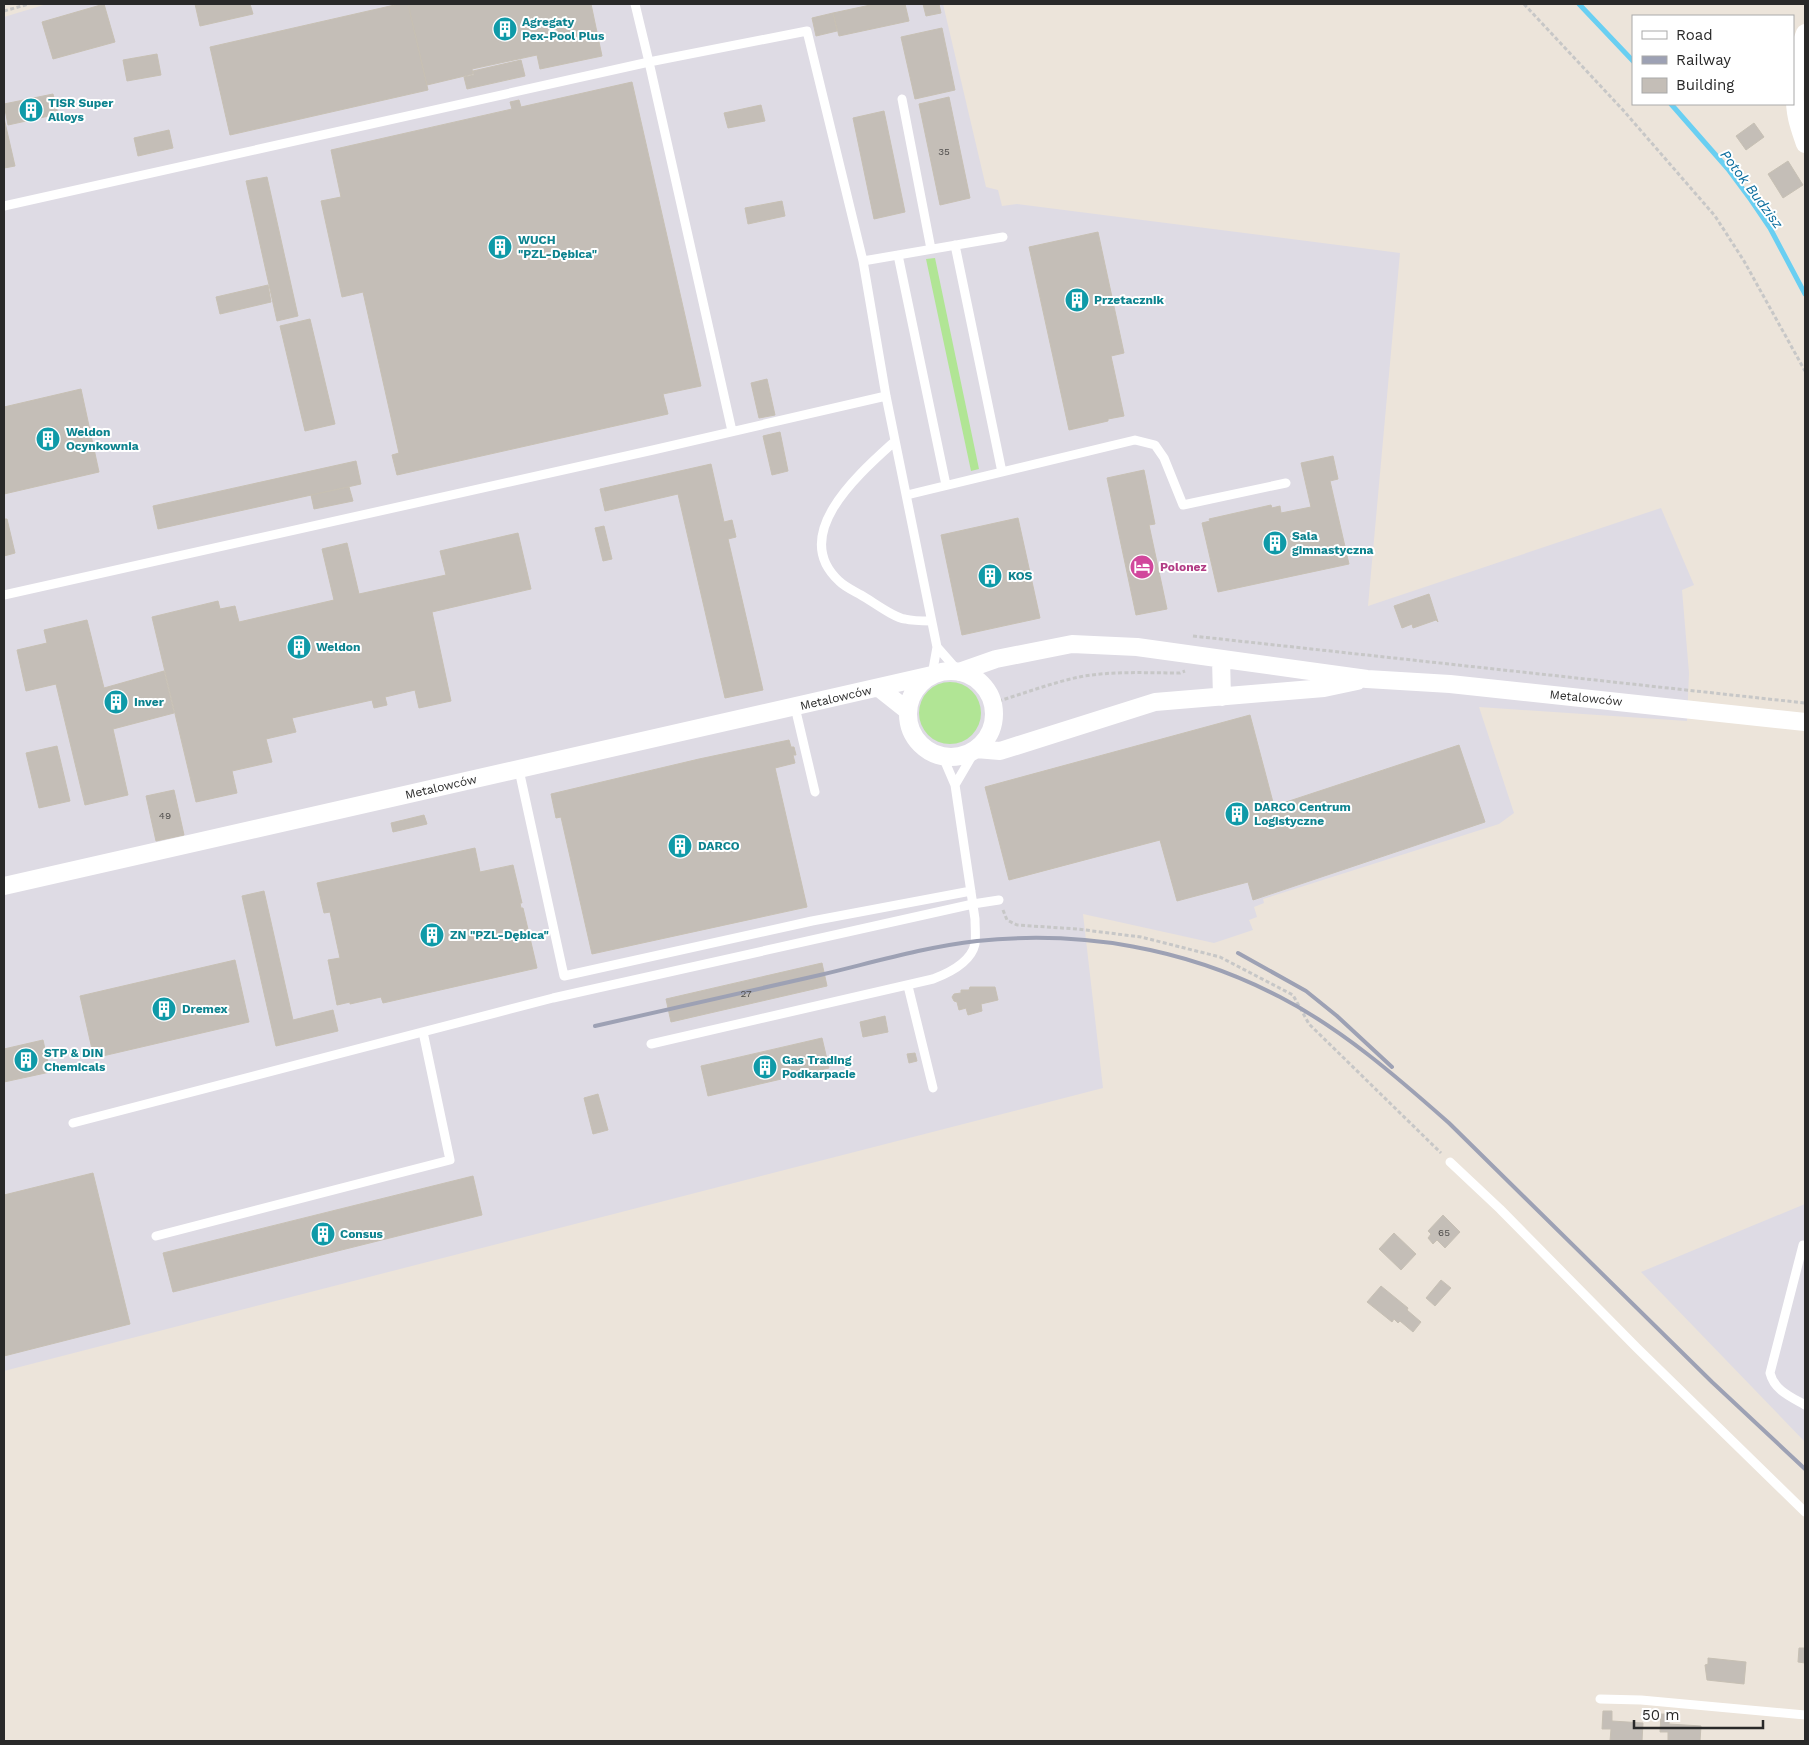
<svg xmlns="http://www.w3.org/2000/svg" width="1809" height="1745" viewBox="0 0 1809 1745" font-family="'Work Sans',sans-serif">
<rect width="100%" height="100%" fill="#ece4da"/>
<!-- industrial -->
<path fill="#dedbe4" d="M47 4H943L986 187 998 190 1002 206 1017 204 1400 253 1368 606 1661 508 1694 585 1682 590 1689 673 1687 721 1479 707 1514 813 1499 824 1263 899 1264 903 1254 907 1257 917 1249 920 1253 930 1214 943 1083 914 1103 1088 4 1371V17Z
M1805 1204V1442L1641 1272Z"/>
<!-- green -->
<path fill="#b1e595" d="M935 258 979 469 971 471 926 259Z
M919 713a31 31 0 1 1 62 0a31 31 0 1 1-62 0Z"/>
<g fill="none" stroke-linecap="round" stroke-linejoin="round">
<!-- stream -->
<path stroke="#69cff2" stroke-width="5" d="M1579 4 1633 61
M1671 104 1728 169 1751 200 1770 228 1805 294"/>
</g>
<!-- building -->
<path fill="#c4beb7" stroke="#c7c0b4" d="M104 4 115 42 53 59 42 22Z
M195 4H250L253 14 200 26Z
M399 4H408L428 90 230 135 210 47Z
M408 4H591L602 56 540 69 537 55 472 69 473 74 427 85Z
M875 4H905L909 21 839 36 833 13Z
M923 4H939L941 13 926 16Z
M833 13 837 31 816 36 812 18Z
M942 28 955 90 915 99 901 37Z
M157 54 161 75 127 81 123 60Z
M521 60 525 76 467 89 464 77 474 75 473 71Z
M632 82 701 386 663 394 668 414 397 475 392 455 399 453 363 292 342 297 321 201 341 197 331 150 512 109 510 102 519 100 521 107Z
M53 94 58 114 8 125 4 104Z
M949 97 970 198 940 205 919 104Z
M761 105 765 121 728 128 724 113Z
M884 111 905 212 874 219 853 118Z
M4 118 15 166 4 168Z
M1754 123 1764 137 1746 150 1736 136Z
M169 130 173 148 138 156 134 138Z
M1788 161 1803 185 1783 198 1768 174Z
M267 177 298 316 277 321 246 181Z
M782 201 785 216 748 224 745 208Z
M1098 232 1124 353 1111 356 1124 416 1108 419V421L1069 430 1029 247Z
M268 285 271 302 220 314 216 297Z
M310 319 335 424 305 431 280 326Z
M767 379 775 415 759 418 751 383Z
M81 389 99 472 4 494V407Z
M780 432 788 471 772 475 763 436Z
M1333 456 1338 479 1330 481 1349 564 1218 592 1202 523 1210 521 1209 519 1271 505 1272 508 1280 506 1281 513 1311 507 1301 463Z
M356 461 361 484 158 529 153 506Z
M711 464 724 522 732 520 736 537 728 539 763 690 725 698 678 494 605 511 600 489Z
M1144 470 1155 524 1149 525 1167 609 1136 615 1107 478Z
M349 487 353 501 314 509 311 495Z
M1018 518 1040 618 962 635 941 535Z
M4 519H7L15 553 4 556Z
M604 526 612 559 603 561 595 528Z
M518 533 531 589 432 612 451 701 419 708 415 690 385 697 387 705 374 708 372 700 292 718 296 732 266 739 272 762 232 771 237 793 196 802 152 617 218 601 220 609 235 606 239 622 334 600 322 549 347 543 359 594 446 575 440 551Z
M1429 594 1438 622 1436 620 1413 628 1412 624 1402 628 1394 606Z
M87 620 104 688 164 671 174 713 113 729 128 795 85 805 56 684 26 691 17 650 47 643 44 630Z
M1250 715 1274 806 1459 745 1485 822 1253 900 1248 882 1177 901 1160 840 1009 880 985 787Z
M789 740 791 747H794L796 755H793L795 763 775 768 807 907 592 954 561 817 556 818 551 794 699 759Z
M57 746 70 801 39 808 26 753Z
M174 790 184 835 156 841 146 796Z
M424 815 427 824 393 832 391 823Z
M475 848 480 872 513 865 522 903H520L521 908H523L537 968 383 1003 381 997 350 1004V1002L337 1005 328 960 340 958 330 912 324 913 317 883Z
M264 891 293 1020 333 1010 338 1031 276 1046 242 896Z
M235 960 249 1022 94 1058 80 996Z
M822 963 827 986 671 1022 666 999Z
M970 987H995L998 1000 981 1004 982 1011 968 1015 966 1008 959 1010 957 1002 954 1001 952 997 954 994 961 993V990H969Z
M885 1016 888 1032 863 1037 860 1022Z
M822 1038 829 1068 708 1096 701 1066Z
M43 1040 50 1072 4 1082V1049Z
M915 1053 917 1061 909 1063 907 1054Z
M598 1094 608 1130 593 1134 584 1098Z
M93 1173 130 1324 4 1356V1195Z
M473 1176 482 1215 173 1292 163 1253Z
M1443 1215 1460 1232 1445 1248 1437 1240 1433 1244 1428 1238 1431 1234 1428 1231Z
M1394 1233 1416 1254 1401 1270 1379 1249Z
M1441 1280 1451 1288 1435 1306 1426 1298Z
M1381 1286 1408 1308 1407 1310 1421 1322 1413 1332 1400 1321 1398 1323 1394 1319 1392 1322 1367 1302Z
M1799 1648H1805V1663L1798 1662Z
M1708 1658 1746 1662 1744 1684 1707 1680 1705 1665 1708 1664Z
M1603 1711H1612V1721L1643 1723 1642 1741H1610L1611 1729H1602Z
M1661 1714H1670L1669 1724 1701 1726 1700 1741H1668V1732H1660Z"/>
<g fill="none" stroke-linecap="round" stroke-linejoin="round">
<!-- path -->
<path stroke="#c7c7c7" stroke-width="3" stroke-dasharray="4 2.5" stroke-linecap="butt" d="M1524 4 1623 110 1715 216 1744 261 1805 371
M4 11 29 4
M1193 636 1805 703
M992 703C1023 694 1053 682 1084 676 1116 671 1148 673 1180 673L1185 671
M1003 910 1007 920 1017 925 1077 929 1141 937 1220 957 1293 995 1309 1024 1441 1153"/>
<!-- lane -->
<path stroke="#fff" stroke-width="9" d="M635 4 649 62 807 31 863 261 886 396 937 647 932 675
M902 99 931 249
M4 206 649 62 732 431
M955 245 1002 472
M898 255 946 485
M863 261 1003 237
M895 441C861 472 788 534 839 581 845 587 854 591 861 595 872 601 894 618 905 619 913 621 922 621 931 621
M907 495 1135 440 1155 445 1164 458 1183 505 1286 483
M4 595 653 450 886 396
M937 647 959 672
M795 707 815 792
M519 770 564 976 812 921 971 891
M955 785 976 749
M908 986 933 1088
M651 1044 933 979C949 973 971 962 975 944 976 936 975 927 975 919L955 785 943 757
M73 1123 553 998 973 904 999 900
M1450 1162 1500 1209 1637 1348 1805 1512
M156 1236 450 1160 423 1032
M1803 1245 1770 1373C1774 1390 1791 1397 1805 1405
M1600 1699 1641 1700 1805 1715"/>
<!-- street -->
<path stroke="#fff" stroke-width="18" d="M1805 33C1796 54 1792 95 1797 118 1799 127 1802 135 1805 144
M1221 659 1222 697
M908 714a43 43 0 1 1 86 0a43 43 0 1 1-86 0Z
M959 672 996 659 1072 644 1137 647 1367 679 1450 684 1805 722
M879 688 908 711
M976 749 1000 751 1155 702 1324 688 1357 681
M4 886 932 675"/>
<!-- rail -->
<path stroke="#9da1b4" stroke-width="4" d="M1238 953 1306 991 1337 1016 1392 1067
M595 1026C670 1009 745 992 820 975 871 963 924 947 977 941 1082 930 1186 948 1280 997 1342 1029 1397 1077 1449 1123L1712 1382 1805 1469"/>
</g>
<!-- icons -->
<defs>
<symbol id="building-disc" viewBox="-11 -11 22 22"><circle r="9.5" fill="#0f9aa8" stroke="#fff"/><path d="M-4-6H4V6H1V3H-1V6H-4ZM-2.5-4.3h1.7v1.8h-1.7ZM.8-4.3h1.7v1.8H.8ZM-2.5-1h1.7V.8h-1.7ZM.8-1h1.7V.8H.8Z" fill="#fff"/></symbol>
<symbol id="hotel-disc" viewBox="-11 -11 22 22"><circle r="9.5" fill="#d1479c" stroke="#fff"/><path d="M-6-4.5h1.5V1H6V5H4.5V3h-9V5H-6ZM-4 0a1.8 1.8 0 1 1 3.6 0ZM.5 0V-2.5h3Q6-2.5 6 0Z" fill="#fff"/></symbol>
</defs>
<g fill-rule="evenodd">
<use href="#building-disc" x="491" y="15" width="28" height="28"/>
<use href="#building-disc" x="17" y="96" width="28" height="28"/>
<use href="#building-disc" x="486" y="233" width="28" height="28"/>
<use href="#building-disc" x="1063" y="286" width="28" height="28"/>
<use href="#building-disc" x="34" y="425" width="28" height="28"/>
<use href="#building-disc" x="1261" y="529" width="28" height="28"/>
<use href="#hotel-disc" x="1128" y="553" width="28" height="28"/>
<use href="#building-disc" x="976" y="562" width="28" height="28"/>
<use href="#building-disc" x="285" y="633" width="28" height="28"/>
<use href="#building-disc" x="102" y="688" width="28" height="28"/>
<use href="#building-disc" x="1223" y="800" width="28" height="28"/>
<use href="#building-disc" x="666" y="832" width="28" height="28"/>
<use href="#building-disc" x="418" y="921" width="28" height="28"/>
<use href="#building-disc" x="150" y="995" width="28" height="28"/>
<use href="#building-disc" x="12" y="1046" width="28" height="28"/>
<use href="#building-disc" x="751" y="1053" width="28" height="28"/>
<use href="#building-disc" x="309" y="1220" width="28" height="28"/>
</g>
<g text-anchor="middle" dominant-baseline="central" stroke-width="4" stroke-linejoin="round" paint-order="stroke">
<!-- number labels -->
<g font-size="10" fill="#504e4c">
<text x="944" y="151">35</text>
<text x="165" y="815">49</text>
<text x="746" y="993">27</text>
<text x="1444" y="1232">65</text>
</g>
<!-- culture labels -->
<g font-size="12" font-weight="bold" fill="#0d838f" stroke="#fff" text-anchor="start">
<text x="522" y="22">Agregaty<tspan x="522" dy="14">Pex-Pool Plus</tspan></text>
<text x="48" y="103">TiSR Super<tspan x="48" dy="14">Alloys</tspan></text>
<text x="518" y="240">WUCH<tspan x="518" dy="14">"PZL-Dębica"</tspan></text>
<text x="1094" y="300">Przetacznik</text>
<text x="66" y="432">Weldon<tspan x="66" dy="14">Ocynkownia</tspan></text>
<text x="1292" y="536">Sala<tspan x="1292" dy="14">gimnastyczna</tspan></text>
<text x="1008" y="576">KOS</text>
<text x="316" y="647">Weldon</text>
<text x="134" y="702">Inver</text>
<text x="1254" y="807">DARCO Centrum<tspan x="1254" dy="14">Logistyczne</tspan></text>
<text x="698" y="846">DARCO</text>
<text x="450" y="935">ZN "PZL-Dębica"</text>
<text x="182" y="1009">Dremex</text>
<text x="44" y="1053">STP &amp; DIN<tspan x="44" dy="14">Chemicals</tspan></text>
<text x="782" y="1060">Gas Trading<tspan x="782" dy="14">Podkarpacie</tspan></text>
<text x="340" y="1234">Consus</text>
</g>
<!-- hotel labels -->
<g font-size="12" font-weight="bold" fill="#b23c85" stroke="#fff" text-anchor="start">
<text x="1160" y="567">Polonez</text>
</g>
<!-- street labels -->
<g font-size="12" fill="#292929" stroke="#fff">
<text transform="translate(836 698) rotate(-13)">Metalowców</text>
<text transform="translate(1586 698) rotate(6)">Metalowców</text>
<text transform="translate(441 787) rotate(-13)">Metalowców</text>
</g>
<!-- water labels -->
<g font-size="14" font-style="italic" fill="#096c9d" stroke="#fff">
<text transform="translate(1752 189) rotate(53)">Potok Budzisz</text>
</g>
</g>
<!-- border -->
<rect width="1809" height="1745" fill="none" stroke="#292929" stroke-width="10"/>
<!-- legend -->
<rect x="1632" y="15" width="162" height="90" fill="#ffffff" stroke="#a9a9a9"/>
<rect x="1642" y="31" width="25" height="8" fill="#ffffff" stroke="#a9a9a9"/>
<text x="1676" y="40" font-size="15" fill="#292929">Road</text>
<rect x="1642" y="56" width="25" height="8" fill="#9da1b4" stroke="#a9a9a9"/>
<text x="1676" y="65" font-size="15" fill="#292929">Railway</text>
<rect x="1642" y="78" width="25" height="15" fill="#c4beb7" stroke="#a9a9a9"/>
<text x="1676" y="90" font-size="15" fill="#292929">Building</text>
<!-- scale -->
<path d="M1634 1720v8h129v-8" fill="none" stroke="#292929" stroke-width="2.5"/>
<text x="1642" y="1720" font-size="15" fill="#292929" stroke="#ffffff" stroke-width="4" paint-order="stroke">50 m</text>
</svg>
